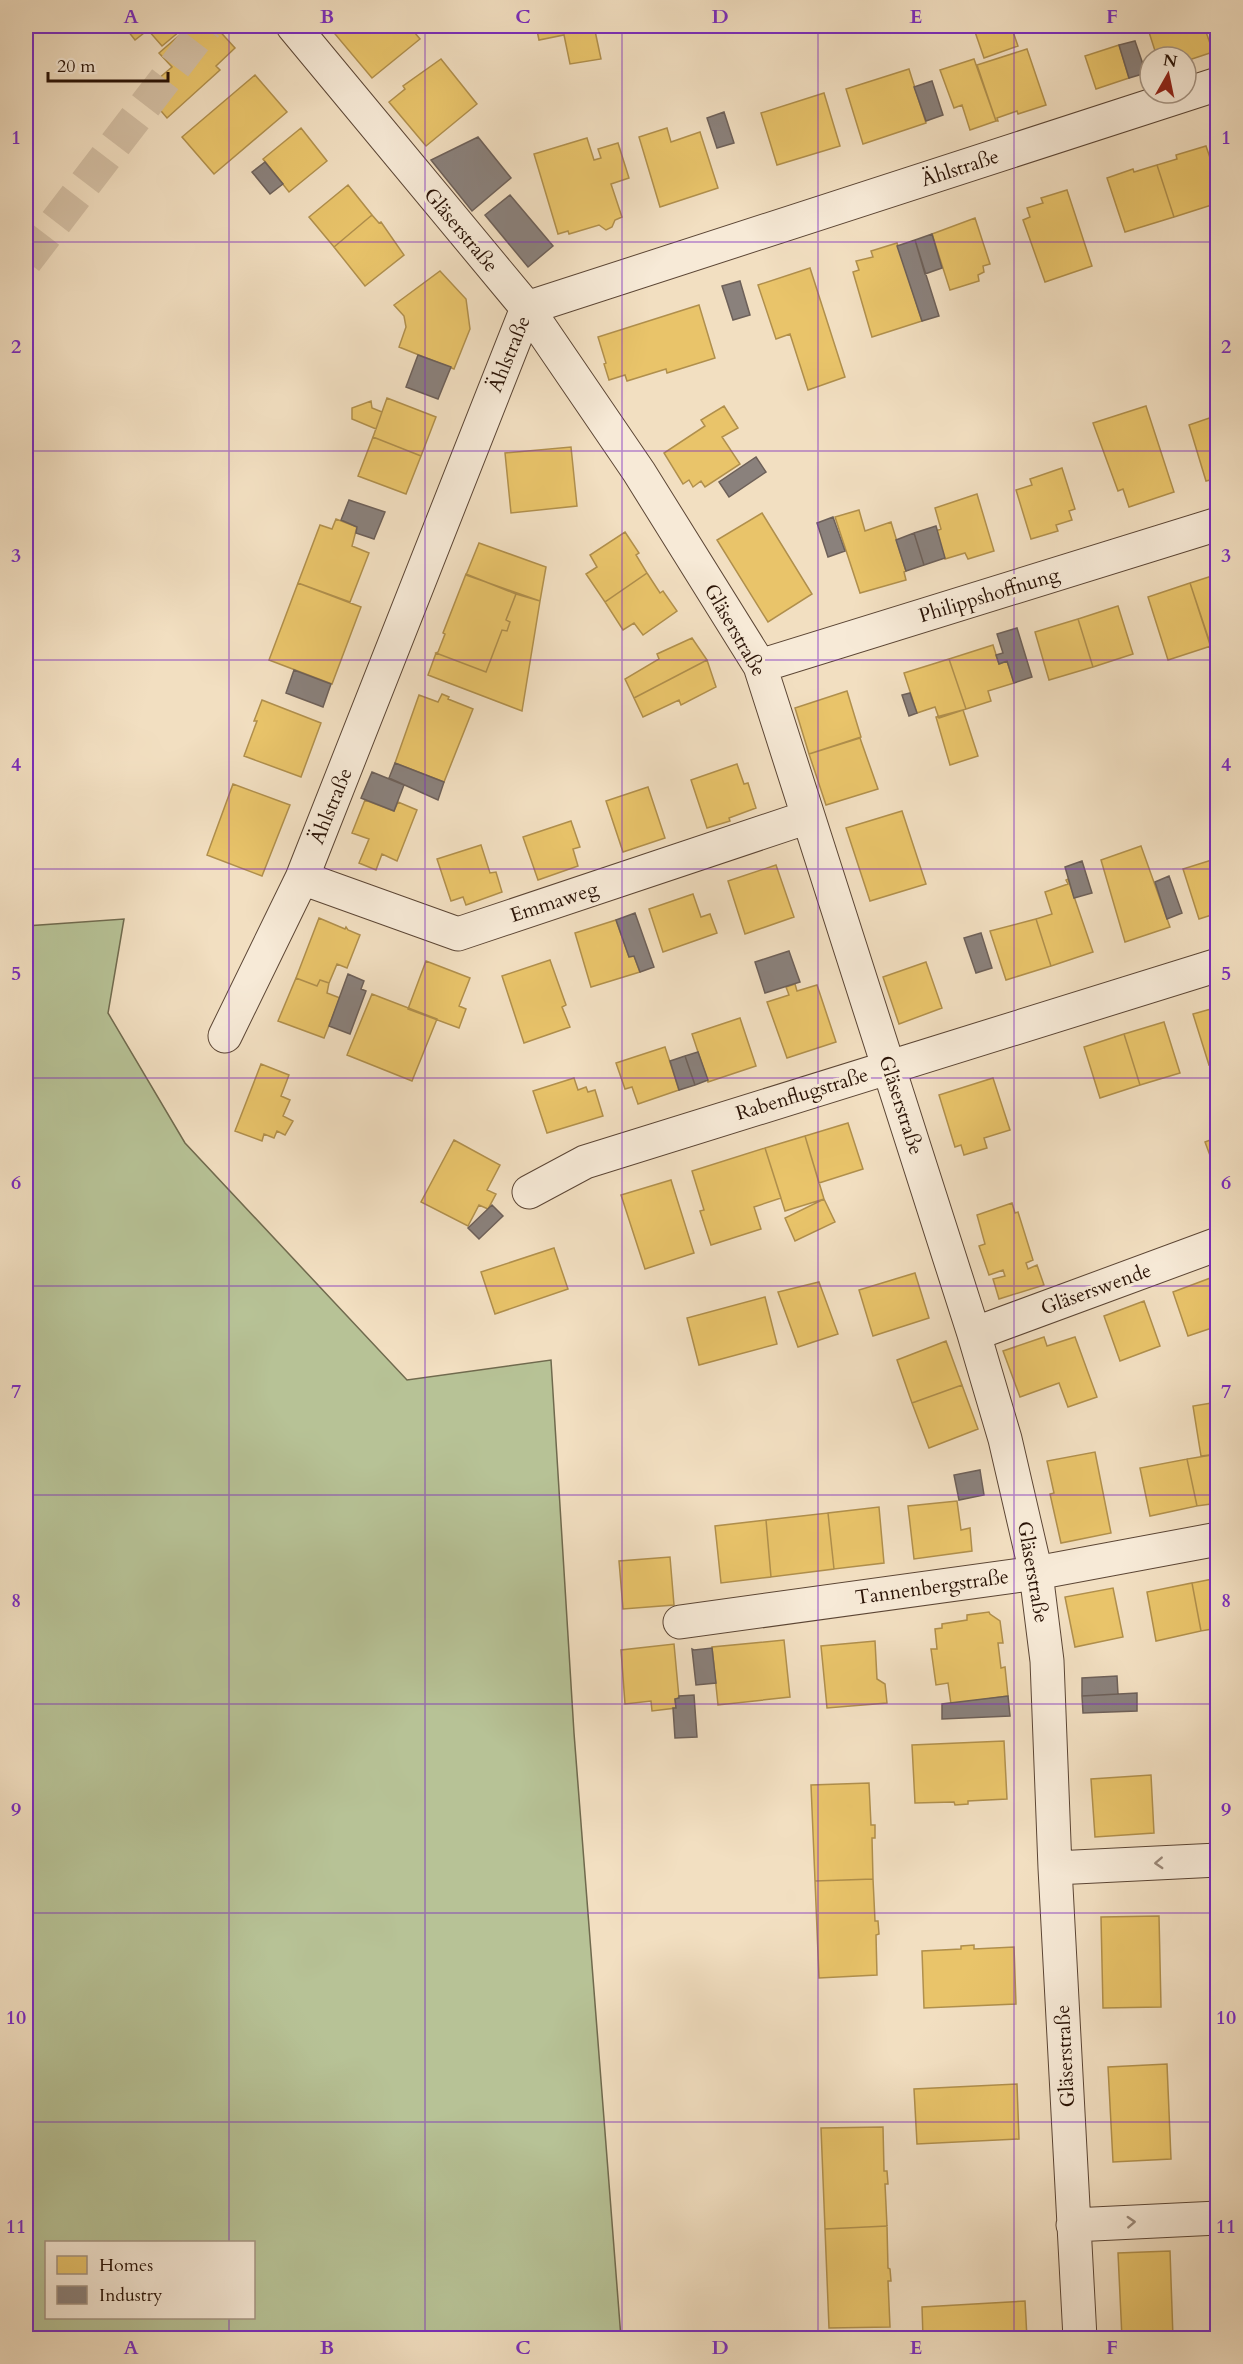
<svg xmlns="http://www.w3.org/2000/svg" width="1243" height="2364" viewBox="0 0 1243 2364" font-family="Cardo,serif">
<rect width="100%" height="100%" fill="#f2dfc1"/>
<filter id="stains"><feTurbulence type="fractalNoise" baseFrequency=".00333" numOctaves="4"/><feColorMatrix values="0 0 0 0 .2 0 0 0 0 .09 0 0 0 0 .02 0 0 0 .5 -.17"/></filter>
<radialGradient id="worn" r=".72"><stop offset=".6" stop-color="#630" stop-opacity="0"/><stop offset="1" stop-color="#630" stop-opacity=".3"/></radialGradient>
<!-- green -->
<path fill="#b7c296" stroke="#706a4e" stroke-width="1.5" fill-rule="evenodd" d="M124 919 108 1013 185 1143 407 1380 551 1360 574 1733 621 2338H26V926ZM46 2242H254V2318H46Z"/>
<!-- homes -->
<path fill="#e9c46a" stroke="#b08f4c" stroke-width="1.5" d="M124 26H186L162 46 148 30 135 40Z
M190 26H215L235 48 216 66 220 70 167 118 144 91 172 67 159 53Z
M346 26H409L420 39 372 78 335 34Z
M536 26H594L601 59 570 64 564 35 539 40Z
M973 26H1011L1018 46 984 58Z
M1147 26H1204L1213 52 1186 61V57H1157Z
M1119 45 1129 78 1096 89 1085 56Z
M1027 49 1046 105 1018 114 1017 111 997 118 998 121H996L977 65Z
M441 59 477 104 426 146 389 102 405 89 403 86Z
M974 59 996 121 970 130 962 105 954 108 940 70Z
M909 69 926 123 863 144 846 89Z
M255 75 287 112 214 174 182 137Z
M824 93 840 146 777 165 761 113Z
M301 128 327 161 289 192 263 159Z
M667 128 671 142 700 132 718 188 660 207 639 137Z
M587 138 594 160 601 158 598 149 618 143 629 178 611 184 622 217 615 220 612 227 606 230 599 225 569 234 568 231 558 234 534 154Z
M1206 146 1218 181V203L1174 217 1157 165 1177 159 1176 155Z
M1157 165 1174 217 1125 232 1107 178 1133 169 1134 172Z
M348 185 372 215 334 247 309 217Z
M1067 190 1092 266 1045 282 1023 220 1030 217 1027 208 1043 203 1041 198Z
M372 215 379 223 381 222 404 255 365 286 334 247Z
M975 218 990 264 983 266 984 272 978 275 979 281 950 290 932 234Z
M897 243 922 321 872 337 853 272 859 270 856 261 873 257 871 251Z
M810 268 845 377 808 390 790 334 776 339 758 285Z
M440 271 466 299 470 329 454 369 399 347 406 327 404 316 394 305Z
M699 305 715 358 667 373 666 369 627 381 625 375 609 380 604 364 606 363 598 337Z
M387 398 436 417 421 456 373 437Z
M371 401 372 408 382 412 376 429 352 419V408Z
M724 406 738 428 722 437 740 464 705 487 701 481 693 487 689 480 683 484 664 453 705 426 701 420Z
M1146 406 1174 492 1129 507 1123 489 1118 491 1093 423Z
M1218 415V478L1206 481 1189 425Z
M373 437 421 456 406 494 358 476Z
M571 447 577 506 511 513 505 453Z
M1062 468 1075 509 1069 511 1072 520 1056 525 1058 531 1031 539 1016 490 1032 485 1030 479Z
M977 494 994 551 968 559 965 553 945 559 936 531 941 529 935 508Z
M859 510 865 531 891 522 906 571 904 572 906 580 860 593 835 517Z
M762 513 812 594 768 622 717 540Z
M336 519 357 527 352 546 369 553 350 602 298 583 320 525 332 529Z
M625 532 639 553 636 555 647 573 605 602 586 574 597 567 590 555Z
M479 543 546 567 540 601 466 575Z
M647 573 660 593 663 591 677 611 643 635 634 623 623 630 605 602Z
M466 574 516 594 506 620 510 622 507 631 502 630 486 672 436 653 438 652 445 634 443 633Z
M1218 574V659L1215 660 1190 583Z
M298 583 361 607 332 684 269 660Z
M1190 583 1211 646 1168 660 1148 597Z
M516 594 540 601 522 711 428 675 436 653 486 672 502 630 507 631 510 622 506 620Z
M1118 606 1133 654 1093 667 1078 619Z
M1078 619 1093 667 1049 680 1035 632Z
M26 624H27V686H26Z
M692 638 707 660 634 698 625 679 659 659 657 654Z
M993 645 999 664 1007 661 1014 683 988 691 991 701 966 709 949 659Z
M949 659 966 709 939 718 935 707 917 713 904 673Z
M707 660 716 687 681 705 679 700 643 717 634 698Z
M847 691 861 737 809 754 795 708Z
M442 694 449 697 448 699 473 709 444 782 395 763 419 695 438 702Z
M262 700 321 723 301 777 244 756 257 721H254Z
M963 710 978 756 950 765 936 717Z
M860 738 878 789 826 805 809 754Z
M737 764 744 784 748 783 756 808 729 818 730 821 707 828 691 780Z
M233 784 290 805 262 876 207 855Z
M648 787 665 838 623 852 606 801Z
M365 800 394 811 398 802 417 810 397 861 382 854 376 870 359 863 369 839 352 833Z
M902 811 926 884 870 901 846 828Z
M571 821 580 847 573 849 578 866 538 880 523 837Z
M481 845 490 873 496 872 502 892 466 905 463 897 451 901 437 859Z
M1141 846 1170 927 1125 942 1101 860Z
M1218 858V913L1199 919 1183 869Z
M776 865 794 917 745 934 728 881Z
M1068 879 1093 952 1051 966 1036 919 1052 914 1045 892 1068 884 1066 880Z
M693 894 701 917 710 914 717 933 663 952 649 909Z
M319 918 345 929 346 927 348 930 360 935 347 968 337 964 329 983 320 980 317 986 296 978Z
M1036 919 1051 966 1006 980 990 931Z
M616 920 629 957 634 956 640 972 591 987 575 933Z
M550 960 566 1005 562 1007 570 1027 524 1043 502 976Z
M426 961 470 978 459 1006 466 1009 459 1028 408 1009Z
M926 962 942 1008 899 1024 883 977Z
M296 978 317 986 320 980 329 983 327 993 340 998 324 1038 278 1021Z
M795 984 797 991 817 985 836 1042 787 1058 767 1002 789 995 786 987Z
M372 994 437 1019 412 1081 347 1055Z
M1218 1007V1063L1209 1065 1193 1014Z
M740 1018 756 1066 708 1082 692 1034Z
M1164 1022 1180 1073 1140 1085 1124 1034Z
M1124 1034 1140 1085 1100 1098 1084 1047Z
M665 1047 679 1090 638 1104 632 1087 625 1089 616 1063Z
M261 1064 289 1075 281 1096 290 1100 283 1116 293 1121 285 1135 277 1131 274 1138 264 1134 262 1141 235 1131Z
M574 1078 578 1090 586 1087 588 1092 595 1090 603 1116 547 1133 533 1091Z
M993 1078 1010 1130 984 1138 987 1148 964 1155 961 1145 955 1147 939 1095Z
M848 1123 863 1169 819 1183 805 1136Z
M805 1136 824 1199 785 1211 765 1148Z
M1218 1137V1177L1205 1142Z
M454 1140 500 1165 487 1190 496 1194 488 1209 479 1205 468 1226 421 1202Z
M765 1148 781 1198 754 1207 761 1229 711 1245 700 1211 704 1210 692 1171Z
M671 1180 694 1253 645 1269 621 1195Z
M824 1199 835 1222 795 1241 785 1218Z
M1012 1203 1015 1213 1018 1212 1033 1260 1026 1263 1028 1269 1037 1265 1044 1285 999 1299 993 1279 1005 1276 1003 1270 989 1275 979 1246 985 1244 977 1215Z
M554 1248 568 1289 495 1314 481 1272Z
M915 1273 929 1318 873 1336 859 1290Z
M1213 1277 1218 1289V1326L1188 1336 1173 1292Z
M819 1282 838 1334 798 1347 778 1292Z
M765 1297 777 1344 699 1365 687 1318Z
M1144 1301 1160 1346 1120 1361 1104 1316Z
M1044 1337 1047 1346 1075 1337 1097 1397 1068 1407 1059 1383 1020 1397 1003 1351Z
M946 1341 962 1385 912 1403 897 1360Z
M962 1385 978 1429 929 1448 912 1403Z
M1218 1402V1454L1201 1456 1193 1406Z
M1095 1452 1111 1533 1061 1543 1050 1494 1054 1493 1047 1461Z
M1218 1454V1503L1197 1506 1187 1459Z
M1187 1459 1197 1506 1150 1516 1140 1468Z
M957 1501 961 1530 970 1528 972 1551 914 1559 908 1506Z
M879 1507 884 1563 834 1569 828 1513Z
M828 1513 834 1569 771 1577 766 1520Z
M766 1520 771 1577 721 1583 715 1526Z
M670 1557 674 1605 623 1609 619 1561Z
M1218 1578V1628L1201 1631 1192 1583Z
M1192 1583 1201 1631 1156 1641 1147 1592Z
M1113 1588 1123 1637 1075 1647 1065 1597Z
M989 1612 990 1614 1000 1621 1003 1643H998L1001 1668 1005 1667 1008 1696 951 1704 948 1683 936 1685 931 1649H937L935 1629 942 1628V1624L967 1620V1615Z
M784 1640 790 1697 718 1705 712 1647Z
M875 1641 877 1679 885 1684 887 1703 827 1708 821 1646Z
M674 1644 679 1698 675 1699 676 1708 652 1711 651 1701 625 1704 621 1650Z
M1004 1741 1007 1799 968 1801V1804L955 1805 954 1802 915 1803 912 1745Z
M1151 1775 1154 1833 1095 1837 1091 1779Z
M869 1783 871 1825H875V1838H872L873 1879 815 1881 811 1785Z
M873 1879 875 1921H878L879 1934 876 1935 877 1975 819 1978 815 1881Z
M1159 1916 1161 2007 1103 2008 1101 1917Z
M974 1945V1949L1014 1947 1016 2004 924 2008 922 1951 961 1949V1946Z
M1167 2064 1171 2159 1113 2162 1108 2067Z
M1017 2084 1019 2139 917 2144 914 2089Z
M883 2127 884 2171H887L888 2184H885L887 2226 825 2229 821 2128Z
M887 2226 888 2268 890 2269 891 2281H888L890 2327 829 2328 825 2229Z
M1170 2251 1173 2338H1122L1118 2253Z
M1025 2301 1027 2338H923L922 2307Z"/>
<!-- industry -->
<path fill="#8a817c" stroke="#6d6059" stroke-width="1.5" d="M1135 41 1146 73 1129 78 1119 45Z
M932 81 943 115 926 121 914 87Z
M724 112 734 143 717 148 707 118Z
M478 137 511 178 472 211 431 160Z
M265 162 283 184 270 194 252 172Z
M510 195 553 246 528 267 485 215Z
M932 234 942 268 925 274 915 240Z
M915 240 939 316 922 321 897 246Z
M740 281 750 315 733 320 722 286Z
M418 355 451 367 438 399 406 387Z
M756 457 766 472 729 497 719 482Z
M349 500 385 512 374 539 356 533 357 527 341 520Z
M833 517 845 551 828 557 817 523Z
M936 526 945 558 924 565 914 533Z
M914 533 924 565 906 571 896 540Z
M1017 628 1032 677 1014 683 1007 661 999 664 996 655 1003 653 997 634Z
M294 670 331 684 323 707 286 693Z
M910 693 917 713 909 716 902 695Z
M395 763 444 782 438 800 389 778Z
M372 772 404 785 394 811 361 798Z
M1082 861 1092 893 1074 898 1065 867Z
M1169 876 1182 913 1167 919 1155 882Z
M635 913 654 967 640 972 634 956 629 957 616 920Z
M981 933 992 968 976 973 964 938Z
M789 951 800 982 765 993 755 962Z
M348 974 364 981 361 989 366 991 350 1034 329 1026Z
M698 1052 708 1080 695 1085 685 1056Z
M685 1056 695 1085 679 1090 670 1061Z
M492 1205 503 1216 479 1239 468 1228Z
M980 1470 984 1495 959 1500 954 1475Z
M712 1648 716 1683 696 1685 692 1649 694 1650Z
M1117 1676 1118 1694 1082 1696V1678Z
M1137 1693V1711L1083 1713 1082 1696Z
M694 1695 697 1737 675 1738 673 1708H676L675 1699 679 1698V1696Z
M1008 1696 1010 1716 942 1719V1704Z"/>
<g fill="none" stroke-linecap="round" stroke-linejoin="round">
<!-- minor-tunnel -->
<path stroke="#d4c0a5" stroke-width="33" stroke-dasharray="33 16" stroke-linecap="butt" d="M26 261 206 26"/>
<defs>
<path id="minor" d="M293 26 527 308 639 472 760 666 974 1334 1005 1439 1036 1573 1047 1661 1055 1868 1080 2338
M527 308 1218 84
M760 666 1218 524
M302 878 458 934 808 817
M225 1036 302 878 527 308
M529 1192 585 1162 1218 965
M974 1334 1218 1244
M680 1622 1036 1573 1218 1539
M1055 1868 1218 1860
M1073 2225 1218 2218"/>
</defs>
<!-- minor casing -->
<use href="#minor" stroke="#5c4635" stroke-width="35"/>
<!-- minor -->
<use href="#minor" stroke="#f7ead7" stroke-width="33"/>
</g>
<!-- one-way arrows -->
<defs><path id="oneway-chevron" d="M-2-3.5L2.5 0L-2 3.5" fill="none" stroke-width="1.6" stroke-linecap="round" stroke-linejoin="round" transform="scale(1.5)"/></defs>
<g stroke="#9b8979">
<use href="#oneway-chevron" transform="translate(1159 1863) rotate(177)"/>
<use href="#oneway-chevron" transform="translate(1131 2222) rotate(-3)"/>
</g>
<!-- grid -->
<path fill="none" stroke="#7b2cbf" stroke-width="1.5" stroke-opacity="0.55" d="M229 26V2242M425 26V2338M622 26V2338M818 26V2338M1014 26V2338M26 242H1218M26 451H1218M26 660H1218M26 869H1218M26 1078H1218M26 1286H1218M26 1495H1218M26 1704H1218M26 1913H1218M26 2122H1218M229 2318V2338"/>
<g text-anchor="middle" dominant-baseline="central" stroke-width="6" stroke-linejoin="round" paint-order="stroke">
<!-- street labels -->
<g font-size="20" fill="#2a1306" stroke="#f7ead7">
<text transform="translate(960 168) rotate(-18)">Ählstraße</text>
<text transform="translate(461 230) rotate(50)">Gläserstraße</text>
<text transform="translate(509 354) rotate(-68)">Ählstraße</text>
<text transform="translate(989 595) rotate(-17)">Philippshoffnung</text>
<text transform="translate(735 630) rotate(60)">Gläserstraße</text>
<text transform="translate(331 806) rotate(-68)">Ählstraße</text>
<text transform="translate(554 902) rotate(-18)">Emmaweg</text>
<text transform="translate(802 1094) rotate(-17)">Rabenflugstraße</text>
<text transform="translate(901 1105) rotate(72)">Gläserstraße</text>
<text transform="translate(1096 1289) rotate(-20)">Gläserswende</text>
<text transform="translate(1033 1572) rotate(80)">Gläserstraße</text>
<text transform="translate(932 1587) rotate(-8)">Tannenbergstraße</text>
<text transform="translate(1065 2056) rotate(-93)">Gläserstraße</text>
</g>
</g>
<!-- margin -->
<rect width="1243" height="2364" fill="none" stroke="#f2dfc1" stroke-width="66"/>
<!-- legend -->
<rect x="45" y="2241" width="210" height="78" fill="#f7ead7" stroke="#a59483" stroke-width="1.5"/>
<rect x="57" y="2256" width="30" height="18" fill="#e9c46a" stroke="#a59483" stroke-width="1.5"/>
<text x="99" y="2271" font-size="18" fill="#2a1306">Homes</text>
<rect x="57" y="2286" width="30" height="18" fill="#8a817c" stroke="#a59483" stroke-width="1.5"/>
<text x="99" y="2301" font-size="18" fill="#2a1306">Industry</text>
<!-- north arrow -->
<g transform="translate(1168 75) rotate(9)"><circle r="28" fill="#f7ead7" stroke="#a59483" stroke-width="1.5"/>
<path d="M0-4.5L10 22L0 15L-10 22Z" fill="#8f2418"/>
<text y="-9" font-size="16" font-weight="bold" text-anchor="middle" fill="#2a1306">N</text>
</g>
<!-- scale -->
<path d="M48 72v9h120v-9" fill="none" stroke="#2a1306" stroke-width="3"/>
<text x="57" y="72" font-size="18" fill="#2a1306" stroke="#f7ead7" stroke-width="4.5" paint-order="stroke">20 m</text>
<rect x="33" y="33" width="1177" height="2298" fill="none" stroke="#7b2cbf" stroke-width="2"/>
<g font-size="20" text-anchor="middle" font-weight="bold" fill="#7b2cbf">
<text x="131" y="23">A</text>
<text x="327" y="23">B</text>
<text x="523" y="23">C</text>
<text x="720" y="23">D</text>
<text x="916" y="23">E</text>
<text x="1112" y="23">F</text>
<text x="16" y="144">1</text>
<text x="1226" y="144">1</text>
<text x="16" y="353">2</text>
<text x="1226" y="353">2</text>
<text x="16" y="562">3</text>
<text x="1226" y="562">3</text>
<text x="16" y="771">4</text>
<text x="1226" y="771">4</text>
<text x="16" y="980">5</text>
<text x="1226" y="980">5</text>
<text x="16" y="1189">6</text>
<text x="1226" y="1189">6</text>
<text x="16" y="1398">7</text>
<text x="1226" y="1398">7</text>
<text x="16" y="1607">8</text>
<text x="1226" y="1607">8</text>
<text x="16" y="1816">9</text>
<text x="1226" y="1816">9</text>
<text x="16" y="2024">10</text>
<text x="1226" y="2024">10</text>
<text x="16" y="2233">11</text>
<text x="1226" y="2233">11</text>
<text x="131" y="2354">A</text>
<text x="327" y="2354">B</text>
<text x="523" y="2354">C</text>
<text x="720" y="2354">D</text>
<text x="916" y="2354">E</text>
<text x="1112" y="2354">F</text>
</g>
<rect width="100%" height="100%" filter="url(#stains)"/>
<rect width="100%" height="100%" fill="url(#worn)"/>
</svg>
